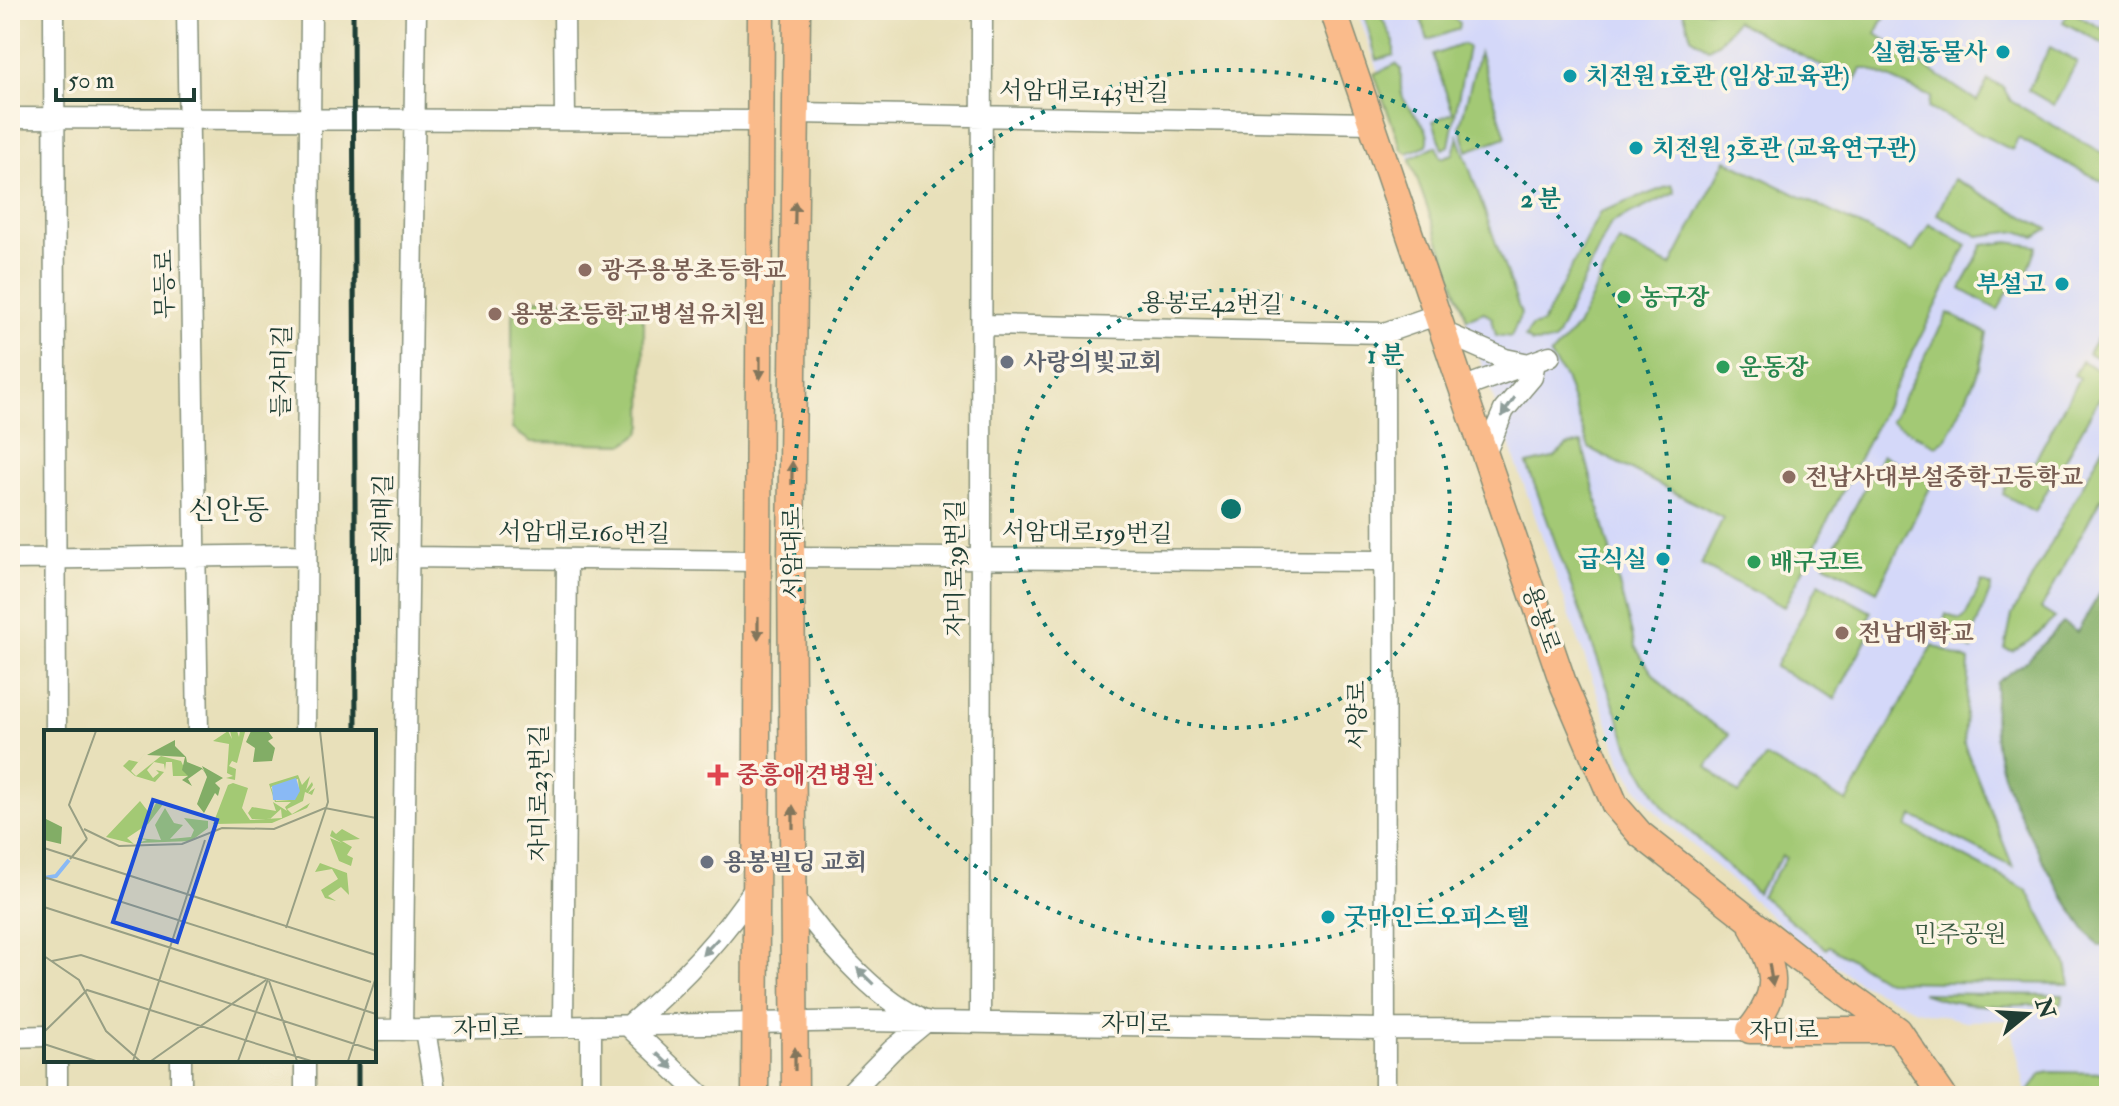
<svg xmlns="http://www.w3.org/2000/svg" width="2119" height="1106" viewBox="0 0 2119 1106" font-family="'IM FELL Double Pica','Noto Serif KR',serif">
<rect width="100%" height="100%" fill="#fcf5e5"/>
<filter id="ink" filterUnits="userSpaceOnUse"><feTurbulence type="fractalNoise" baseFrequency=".0125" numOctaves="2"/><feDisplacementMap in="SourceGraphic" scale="16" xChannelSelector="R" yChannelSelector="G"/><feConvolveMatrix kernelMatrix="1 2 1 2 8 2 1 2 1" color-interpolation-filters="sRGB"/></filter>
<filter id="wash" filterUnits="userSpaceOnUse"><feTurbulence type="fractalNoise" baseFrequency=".006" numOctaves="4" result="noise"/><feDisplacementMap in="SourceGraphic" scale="32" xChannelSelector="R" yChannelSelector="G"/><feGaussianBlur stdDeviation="1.8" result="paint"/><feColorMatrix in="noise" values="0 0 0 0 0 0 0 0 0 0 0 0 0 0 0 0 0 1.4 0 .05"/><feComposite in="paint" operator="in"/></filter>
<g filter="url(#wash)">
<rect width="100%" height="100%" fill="#e8e0ba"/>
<!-- built -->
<path fill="#d4d8f9" d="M1357 10H2109V1096H2027L2009 1020 1966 1021 1916 1010 1860 983 1795 938 1657 813 1638 789 1621 761Z"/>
<!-- green -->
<path fill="#a3c974" stroke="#618354" stroke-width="2" d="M1363 10H1378L1394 42V55L1377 60Z
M1418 10H1442L1460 23 1459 29 1428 40Z
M1683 10H1888L1876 34 1977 101 1988 80 2003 87 2011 101 2109 157V185L2018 138 2012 150 1928 108 1931 97 1869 69H1861L1854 83 1736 21 1719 42 1708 48 1691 37Z
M2069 11 2109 32V47L2063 22Z
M1463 44 1468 47 1449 146 1443 149 1433 121 1453 113 1433 55Z
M2050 47 2077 62 2054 105 2028 90Z
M1479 52 1506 137 1467 151 1460 126Z
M1396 64 1401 69C1401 77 1400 87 1402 95 1408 113 1434 126 1427 145L1408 153 1402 150 1374 74Z
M1458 136 1521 314 1511 337 1496 335 1492 318 1484 312 1467 319 1411 162V158L1433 147 1437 146 1441 158 1453 154Z
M1726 160 1913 252 1929 224 1967 245 1784 607 1701 565 1723 518 1589 448 1565 378 1550 356 1577 327 1619 241 1671 266Z
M1954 179 2048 229 2035 237 2018 231 1978 236 1937 214Z
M1672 185 1675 193 1611 223 1554 342 1532 343 1525 337 1531 327 1542 324 1600 212Z
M2008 242 2037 246 2023 285 2010 288 1998 310 1961 289 1983 245Z
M530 299 623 300 634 304 644 322 643 426 640 433 625 444 531 442 512 429V319L513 309Z
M1948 313 1987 333 1980 368 1947 438 1936 446 1891 421Z
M2109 318V364L2088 353Z
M2082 361 2109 376V381L2035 512 2003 494 2009 477 2023 483 2079 378 2074 375Z
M2109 437V502L2101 498 2041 609 2055 618 2029 642 2012 651 2005 649 2012 615Z
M1582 443 1635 646C1657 688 1689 710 1729 734L1707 767 1738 794 1766 757 1847 802 1933 645 1969 661 1964 744 2013 867 1913 816 1907 827 2027 890 2066 964 2070 984 1886 981 1829 946 1826 949 1761 896 1786 858 1782 856 1757 893 1663 807 1631 752 1527 464 1553 458 1567 446Z
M1882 455 1933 482 1877 591 1825 564Z
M1982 582 1992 586 1975 629 1972 650 1939 636 1946 614 1960 620 1965 617Z
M1819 583 1871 612 1868 620 1874 624 1835 699 1775 667Z
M1922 993 2063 995 2062 1004C2013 1005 1967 1011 1922 993Z
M2051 1072 2109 1073V1096H2026L2041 1074Z"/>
<!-- forest -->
<path fill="#82ad66" stroke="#50754d" stroke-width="2" d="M2109 578V943L2099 946C2068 913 2007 801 1998 756 1993 731 1993 708 1997 682L2029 659 2063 623 2077 632Z"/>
</g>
<g filter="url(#ink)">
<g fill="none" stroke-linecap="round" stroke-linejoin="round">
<defs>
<path id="minor" d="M54 10 56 732
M187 10 198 732
M564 10 565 120
M796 113 1372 123
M10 118 762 121
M984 325 1384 333 1436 315
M1441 331 1505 359 1529 364
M1384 333 1385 1096
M1462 388 1550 356
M1485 454 1504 410 1532 377 1535 362
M409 557 758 561
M791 557 1383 561
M10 559 305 555
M305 732 311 10
M793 895C823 937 872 996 919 1018
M980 1021 982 10
M591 1026V1096
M628 1026C678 985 722 939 757 885
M628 1026 702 1096
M563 1027 567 559
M374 1030 865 1021 1383 1029 1750 1030
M402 1030 416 10
M425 1030 436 1096
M10 1037 46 1036
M57 1060V1096
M181 1060V1096
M305 1096V1060
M847 1096 892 1050 927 1021"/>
<path id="major" d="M1333 10 1564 686 1615 805 1640 834 1798 958 1898 1030 1943 1096
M1750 1030H1898
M1750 1030C1782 990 1776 971 1753 928
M755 1096 761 10
M795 1096 791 557 797 10"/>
</defs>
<!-- minor casing -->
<use href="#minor" stroke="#848e77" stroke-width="23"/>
<!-- major casing -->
<use href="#major" stroke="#848e77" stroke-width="29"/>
<!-- minor -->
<use href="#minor" stroke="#fff" stroke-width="20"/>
<!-- major -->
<use href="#major" stroke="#fabb8b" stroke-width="26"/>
<!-- rail -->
<path stroke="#1f3d34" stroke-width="5" d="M353 10 356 732
M358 1060V1096"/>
</g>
<!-- one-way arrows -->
<defs><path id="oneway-solid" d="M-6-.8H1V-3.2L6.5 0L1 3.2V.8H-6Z" transform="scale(2)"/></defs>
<g fill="#82765b">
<use href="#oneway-solid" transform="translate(795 213) rotate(-89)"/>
<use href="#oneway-solid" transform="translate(760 368) rotate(90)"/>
<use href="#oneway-solid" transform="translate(792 473) rotate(-89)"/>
<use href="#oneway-solid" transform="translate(758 628) rotate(90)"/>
<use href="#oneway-solid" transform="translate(793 817) rotate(-90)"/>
<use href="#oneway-solid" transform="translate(1771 975) rotate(81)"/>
<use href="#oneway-solid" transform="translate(795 1059) rotate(-90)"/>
</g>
<g fill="#8f9e9a">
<use href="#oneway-solid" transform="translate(1508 407) rotate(125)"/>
<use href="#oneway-solid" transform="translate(710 947) rotate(133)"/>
<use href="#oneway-solid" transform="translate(865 976) rotate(-135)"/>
<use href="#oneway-solid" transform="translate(665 1061) rotate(44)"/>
</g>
</g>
<!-- distance rings -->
<g fill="none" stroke="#0f766e" stroke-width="4" stroke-dasharray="4 8">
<circle cx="1231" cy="509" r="219"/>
<circle cx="1231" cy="509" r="439"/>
</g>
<!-- markers -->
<g fill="#0f9aa8" stroke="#fcf5e5" stroke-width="3">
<circle cx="2003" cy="52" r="8"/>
<circle cx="1570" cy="76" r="8"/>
<circle cx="1636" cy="148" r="8"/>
<circle cx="2062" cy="284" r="8"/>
<circle cx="1663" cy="559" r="8"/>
<circle cx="1328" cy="917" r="8"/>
</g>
<g fill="#8d6e63" stroke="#fcf5e5" stroke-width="3">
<circle cx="585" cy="270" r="8"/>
<circle cx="495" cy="314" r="8"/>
<circle cx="1789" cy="477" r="8"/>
<circle cx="1842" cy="633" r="8"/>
</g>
<g fill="#2e9e5b" stroke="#fcf5e5" stroke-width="3">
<circle cx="1624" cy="297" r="8"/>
<circle cx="1723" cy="367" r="8"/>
<circle cx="1754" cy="562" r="8"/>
</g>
<g fill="#6b7280" stroke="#fcf5e5" stroke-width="3">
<circle cx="1007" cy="362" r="8"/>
<circle cx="707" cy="862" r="8"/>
</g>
<path fill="#e0444e" stroke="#fcf5e5" stroke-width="3" d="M714 763h8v8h8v8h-8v8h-8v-8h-8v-8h8z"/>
<g text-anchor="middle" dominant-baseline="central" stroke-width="7" stroke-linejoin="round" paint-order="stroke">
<!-- culture labels -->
<g font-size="24" font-weight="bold" fill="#0d838f" stroke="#fcf5e5" text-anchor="end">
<text x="1987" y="52">실험동물사</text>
<text x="1586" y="76" text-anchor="start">치전원 1호관 (임상교육관)</text>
<text x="1652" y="148" text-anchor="start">치전원 3호관 (교육연구관)</text>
<text x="2046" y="284">부설고</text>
<text x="1647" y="559">급식실</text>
<text x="1344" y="917" text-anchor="start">굿마인드오피스텔</text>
</g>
<!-- street labels -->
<g font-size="24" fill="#1f3d34" stroke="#fcf5e5">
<text transform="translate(1084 92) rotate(1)">서암대로143번길</text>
<text transform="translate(165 284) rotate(-91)">무등로</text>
<text transform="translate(1212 304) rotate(1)">용봉로42번길</text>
<text transform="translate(282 371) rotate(-89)">들자미길</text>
<text transform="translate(383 520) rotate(-89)">들재매길</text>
<text transform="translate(584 533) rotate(1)">서암대로160번길</text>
<text transform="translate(1087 533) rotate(1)">서암대로159번길</text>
<text transform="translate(792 553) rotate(-90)">서암대로</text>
<text transform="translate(955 568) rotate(-90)">자미로39번길</text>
<text transform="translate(1541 619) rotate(71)">용봉로</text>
<text transform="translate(1357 715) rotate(-90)">서양로</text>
<text transform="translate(539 793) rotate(-90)">자미로23번길</text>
<text transform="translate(1136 1024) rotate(1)">자미로</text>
<text transform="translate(488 1029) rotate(-1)">자미로</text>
<text x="1784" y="1030">자미로</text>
</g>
<!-- education labels -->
<g font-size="24" font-weight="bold" fill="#785e54" stroke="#fcf5e5" text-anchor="start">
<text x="601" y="270">광주용봉초등학교</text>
<text x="511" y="314">용봉초등학교병설유치원</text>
<text x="1805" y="477">전남사대부설중학고등학교</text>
<text x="1858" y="633">전남대학교</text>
</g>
<!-- leisure labels -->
<g font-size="24" font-weight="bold" fill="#27864d" stroke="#fcf5e5" text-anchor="start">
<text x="1640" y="297">농구장</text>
<text x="1739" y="367">운동장</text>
<text x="1770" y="562">배구코트</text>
</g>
<!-- worship labels -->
<g font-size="24" font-weight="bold" fill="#5b616d" stroke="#fcf5e5" text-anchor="start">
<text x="1023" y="362">사랑의빛교회</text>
<text x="723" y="862">용봉빌딩 교회</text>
</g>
<!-- health labels -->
<g font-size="24" font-weight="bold" fill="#be3a42" stroke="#fcf5e5" text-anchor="start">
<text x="736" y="775">중흥애견병원</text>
</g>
<!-- park labels -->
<g font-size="24" fill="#395941" stroke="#fcf5e5">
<text x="1960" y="934">민주공원</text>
</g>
<!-- quarter labels -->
<g font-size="28" fill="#1f3d34" stroke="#fcf5e5">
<text x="229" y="510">신안동</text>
</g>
</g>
<!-- overview -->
<g transform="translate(44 730)">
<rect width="332" height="332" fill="#e8e0ba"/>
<path d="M184 1 188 9 186 1H193L195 7 196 1 201 2 193 33 188 31 185 36 192 39 191 50 182 48 189 46 183 43 185 14 169 11ZM102 22 87 41 92 46 117 26 137 31 144 46H129L128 32H122L121 40 120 34 110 32 103 40 109 48 115 43 112 40 120 42 111 52 91 46 79 36 85 30 94 32ZM254 45 258 55 266 46 262 60 268 52 269 55 264 63 271 58 268 65 261 62 259 71 243 79 248 84 266 73 263 78 228 93 169 94 184 55 189 53 204 58 198 78 206 90 238 88 237 79 226 89H208L204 83 208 77 232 81 229 72 243 81 241 77 247 72H231L225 54ZM254 49 255 60 246 70 232 71 227 57ZM96 71 106 84 112 73H120L104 94 83 108 90 114 62 107ZM121 78 130 93 139 95 126 109 147 107 150 100 140 88 164 91V98L147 111 94 113 103 110 92 108 117 110 111 95ZM298 99 316 109 298 111 308 117 303 125 309 128 307 136 295 131 286 108 298 113 286 106 288 100 292 104ZM276 133 303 143 305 165 297 157 284 166 292 171 281 168 277 160 294 149 288 139 271 142Z" fill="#a3c974" fill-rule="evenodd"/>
<path d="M207 1H224L229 8 224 11 231 18 228 31 209 32 211 18 202 12ZM131 10V16L142 27 143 32 158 38 162 44 158 39 144 49 148 56 138 50 144 46 138 40 141 27 103 25ZM158 36 179 48 171 53 176 58 174 66 171 63 160 83 153 74 163 47ZM0 88 18 97 17 114 0 110Z" fill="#82ad66"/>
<path d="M252 48 256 61 251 70H229L228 56Z" fill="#89b9f5"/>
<path fill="none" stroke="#89b9f5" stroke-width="4" d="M0 148 12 146 25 130"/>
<path fill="none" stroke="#989f84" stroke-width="2" d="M40 99 75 116 138 114 178 98 230 99 281 78 332 88M43 109 25 75 52 1M0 118 332 225M26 129 43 109M0 147 327 252M0 177 332 284M242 198 284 72 276 1M0 226 35 250 62 301 96 331M8 231 37 225 332 321M225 251 253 331M0 302 43 260 267 331M0 314 52 331M89 331 161 110M107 331 222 250M194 331 224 249M304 331 332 247"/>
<path fill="#1d4ed8" fill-opacity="0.15" stroke="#1d4ed8" stroke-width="4" d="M109 70 173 90 133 212 69 192Z"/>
<rect width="332" height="332" fill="none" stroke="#1f3d34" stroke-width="4"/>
</g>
<circle cx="1231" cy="509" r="12" fill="#0f766e" stroke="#fcf5e5" stroke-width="4"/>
<g font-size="24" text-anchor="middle" font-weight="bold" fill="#0f766e" stroke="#fcf5e5" stroke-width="7" stroke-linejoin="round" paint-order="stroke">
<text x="1541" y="207">2 분</text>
<text x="1386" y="363">1 분</text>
</g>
<!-- margin -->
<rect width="2119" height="1106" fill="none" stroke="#fcf5e5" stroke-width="40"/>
<!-- north arrow -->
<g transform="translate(2027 1014) rotate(72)" stroke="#fcf5e5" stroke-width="6" paint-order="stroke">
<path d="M0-6L14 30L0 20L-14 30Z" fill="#1f3d34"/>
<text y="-12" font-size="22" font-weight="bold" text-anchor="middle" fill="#1f3d34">N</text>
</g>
<!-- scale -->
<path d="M56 88v12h138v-12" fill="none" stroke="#1f3d34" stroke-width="4"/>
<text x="68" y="88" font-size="24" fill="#1f3d34" stroke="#fcf5e5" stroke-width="6" paint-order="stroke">50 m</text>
</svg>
